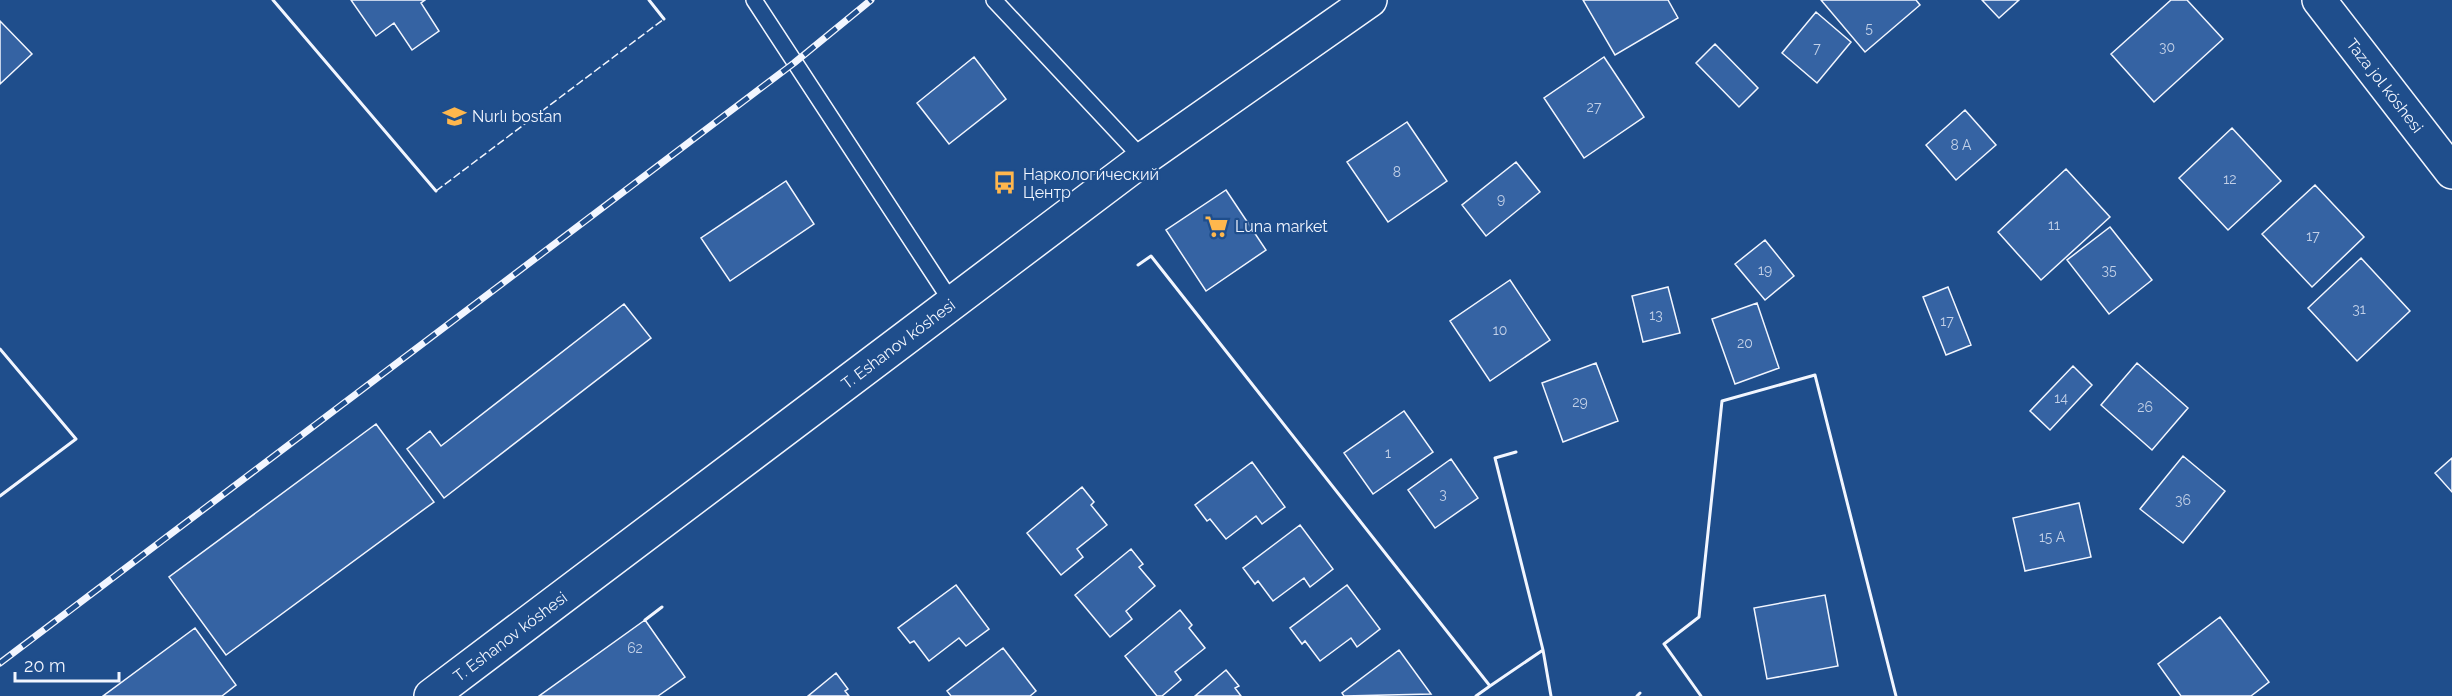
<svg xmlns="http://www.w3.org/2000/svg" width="2452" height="696" viewBox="0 0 2452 696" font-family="Raleway,sans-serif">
<rect width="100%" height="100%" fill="#1f4e8c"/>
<!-- building -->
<path fill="#3563a3" stroke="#f2f6ff" stroke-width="1.5" d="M351 0H425L421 3 439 31 412 50 394 23 376 36Z
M1583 0H1668L1678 18 1615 55Z
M1821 0H1916L1920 5 1865 52Z
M1982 0H2019L1999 18Z
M2171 0H2187L2223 39 2154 102 2111 54Z
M1816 12 1851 42 1817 83 1782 53Z
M0 21 32 54 0 84Z
M1715 44 1758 88 1739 107 1696 63Z
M974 57 1006 99 949 144 917 103Z
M1604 57 1644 117 1584 158 1544 98Z
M1965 110 1996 145 1956 180 1926 145Z
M1407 122 1447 181 1388 222 1347 162Z
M2232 128 2281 181 2228 230 2179 178Z
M1516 162 1540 192 1486 236 1462 205Z
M2066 169 2110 217 2041 280 1998 232Z
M786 181 814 224 730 281 701 238Z
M2315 185 2364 237 2312 287 2262 234Z
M1226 190 1266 250 1206 291 1166 230Z
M2110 227 2152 280 2109 314 2067 260Z
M1765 240 1794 276 1765 300 1735 264Z
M2361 258 2410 311 2357 361 2308 308Z
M1510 280 1550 340 1490 381 1450 321Z
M1668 287 1680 333 1643 342 1632 296Z
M1948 287 1971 345 1946 355 1923 297Z
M1757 303 1779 368 1735 384 1712 319Z
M624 304 651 338 444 498 407 449 430 431 441 446Z
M1596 363 1618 421 1563 442 1542 383Z
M2137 363 2188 408 2152 450 2101 405Z
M2073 366 2092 385 2050 430 2030 411Z
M1404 411 1433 452 1373 494 1344 453Z
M376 424 434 502 226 655 169 577Z
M2183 456 2225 491 2183 543 2140 509Z
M2452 458V492L2435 473Z
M1451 459 1478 498 1435 528 1408 490Z
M1252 462 1285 507 1262 524 1256 516 1226 539 1210 519 1207 521 1195 505Z
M1082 487 1094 502 1091 505 1107 525 1077 549 1083 557 1061 575 1027 533Z
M2079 503 2091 557 2025 571 2013 518Z
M1300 525 1333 569 1310 587 1304 578 1273 601 1258 581 1255 584 1243 568Z
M1131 549 1143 564 1139 567 1155 586 1126 611 1132 619 1110 637 1075 595Z
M956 585 989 629 966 646 959 638 929 661 914 641 910 643 898 628Z
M1347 585 1380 629 1357 647 1351 638 1320 661 1305 641 1302 644 1290 628Z
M1825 595 1838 666 1767 679 1754 608Z
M1180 610 1192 625 1189 628 1205 648 1175 672 1181 680 1162 696H1157L1125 656Z
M2220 617 2269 682 2251 696H2181L2158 664Z
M645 620 685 677 658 696H539Z
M195 628 236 685 222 696H103Z
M1003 648 1036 691 1030 696H951L947 691Z
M1399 650 1431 694 1344 696 1342 693Z
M1226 670 1239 686 1235 688 1241 696H1195Z
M836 673 848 689 845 691 849 696H808Z"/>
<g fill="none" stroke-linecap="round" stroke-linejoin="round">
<defs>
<path id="lane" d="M754 0 953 304
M994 0 1143 159"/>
<g id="secondary">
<path id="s1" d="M2319 0 2452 172"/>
<path id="s2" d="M431 696 1143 159 1370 0"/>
</g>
</defs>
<!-- lane casing -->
<use href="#lane" stroke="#f2f6ff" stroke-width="18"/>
<!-- secondary casing -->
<use href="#secondary" stroke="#f2f6ff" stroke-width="36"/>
<!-- lane -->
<use href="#lane" stroke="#1f4e8c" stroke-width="15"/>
<!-- secondary -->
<use href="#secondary" stroke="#1f4e8c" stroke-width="33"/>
<defs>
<path id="rail" d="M0 663 794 63 871 0"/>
</defs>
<!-- rail casing -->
<use href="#rail" stroke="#f2f6ff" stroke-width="7"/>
<!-- rail -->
<use href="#rail" stroke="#1f4e8c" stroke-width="4.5" stroke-dasharray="14" stroke-linecap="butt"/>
<!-- fence -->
<path stroke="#f2f6ff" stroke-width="1.5" stroke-dasharray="8 3" stroke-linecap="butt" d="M436 191 664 19"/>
<!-- wall -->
<path stroke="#f2f6ff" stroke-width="3" d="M273 0 436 191
M649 0 664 19
M1138 265 1151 256 1490 686 1476 696
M0 349 76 439 0 496
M1516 452 1495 458 1543 650 1551 696
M645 620 662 607
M1490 686 1543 650
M1637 696 1640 693
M1701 696 1664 644 1699 617 1722 401 1815 375 1896 696"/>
</g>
<!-- icons -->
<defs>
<symbol id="school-bare" viewBox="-9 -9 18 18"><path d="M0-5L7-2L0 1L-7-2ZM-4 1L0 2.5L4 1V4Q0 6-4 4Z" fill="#ffb74d" stroke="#1f4e8c" stroke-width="2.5" paint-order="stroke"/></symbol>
<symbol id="bus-bare" viewBox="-9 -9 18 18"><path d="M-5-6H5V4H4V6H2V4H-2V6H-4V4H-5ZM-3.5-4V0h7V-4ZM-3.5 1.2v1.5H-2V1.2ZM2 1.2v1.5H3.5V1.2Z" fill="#ffb74d" stroke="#1f4e8c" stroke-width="2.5" paint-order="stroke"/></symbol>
<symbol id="supermarket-bare" viewBox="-9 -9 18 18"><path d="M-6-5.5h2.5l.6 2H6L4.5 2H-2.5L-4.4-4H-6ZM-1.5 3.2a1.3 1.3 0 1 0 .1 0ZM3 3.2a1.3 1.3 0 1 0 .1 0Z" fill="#ffb74d" stroke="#1f4e8c" stroke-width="2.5" paint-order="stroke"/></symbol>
</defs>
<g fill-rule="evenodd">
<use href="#school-bare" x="438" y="100" width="33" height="33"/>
<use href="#bus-bare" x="988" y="166" width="33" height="33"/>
<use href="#supermarket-bare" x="1200" y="210" width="33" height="33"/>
</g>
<g text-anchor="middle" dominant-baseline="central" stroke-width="4.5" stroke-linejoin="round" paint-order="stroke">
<!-- number labels -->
<g font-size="14" fill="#c3d1e8">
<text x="1869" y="28">5</text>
<text x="2167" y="47">30</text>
<text x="1817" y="48">7</text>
<text x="1594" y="107">27</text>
<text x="1961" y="145">8 А</text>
<text x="1397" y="172">8</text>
<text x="2230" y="179">12</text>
<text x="1501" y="199">9</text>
<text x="2054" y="225">11</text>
<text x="2313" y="236">17</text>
<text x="1765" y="270">19</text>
<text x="2109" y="270">35</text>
<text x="2359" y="309">31</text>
<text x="1656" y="315">13</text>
<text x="1947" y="321">17</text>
<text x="1500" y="330">10</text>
<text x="1745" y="343">20</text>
<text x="2061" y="398">14</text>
<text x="1580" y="402">29</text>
<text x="2145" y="407">26</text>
<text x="1388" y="453">1</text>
<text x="1443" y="494">3</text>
<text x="2183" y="500">36</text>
<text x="2052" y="537">15 А</text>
<text x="635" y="648">62</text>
</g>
<!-- street labels -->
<g font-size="16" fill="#f2f6ff" stroke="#1f4e8c">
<text stroke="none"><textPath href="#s1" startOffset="108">Taza jol kóshesi</textPath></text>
<text stroke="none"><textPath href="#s2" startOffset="585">T. Eshanov kóshesi</textPath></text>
<text stroke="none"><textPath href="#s2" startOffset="99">T. Eshanov kóshesi</textPath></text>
</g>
<!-- poi labels -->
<g font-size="16" fill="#f2f6ff" stroke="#1f4e8c" text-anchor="start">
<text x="472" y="116">Nurlı bostan</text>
<text x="1023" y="174">Наркологический<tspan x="1023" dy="18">Центр</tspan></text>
<text x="1235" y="226">Luna market</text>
</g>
</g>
<!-- scale -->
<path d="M15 672v9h104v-9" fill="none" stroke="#f2f6ff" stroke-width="3"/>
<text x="24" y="672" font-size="18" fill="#f2f6ff" stroke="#1f4e8c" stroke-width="4.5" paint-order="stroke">20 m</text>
</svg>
